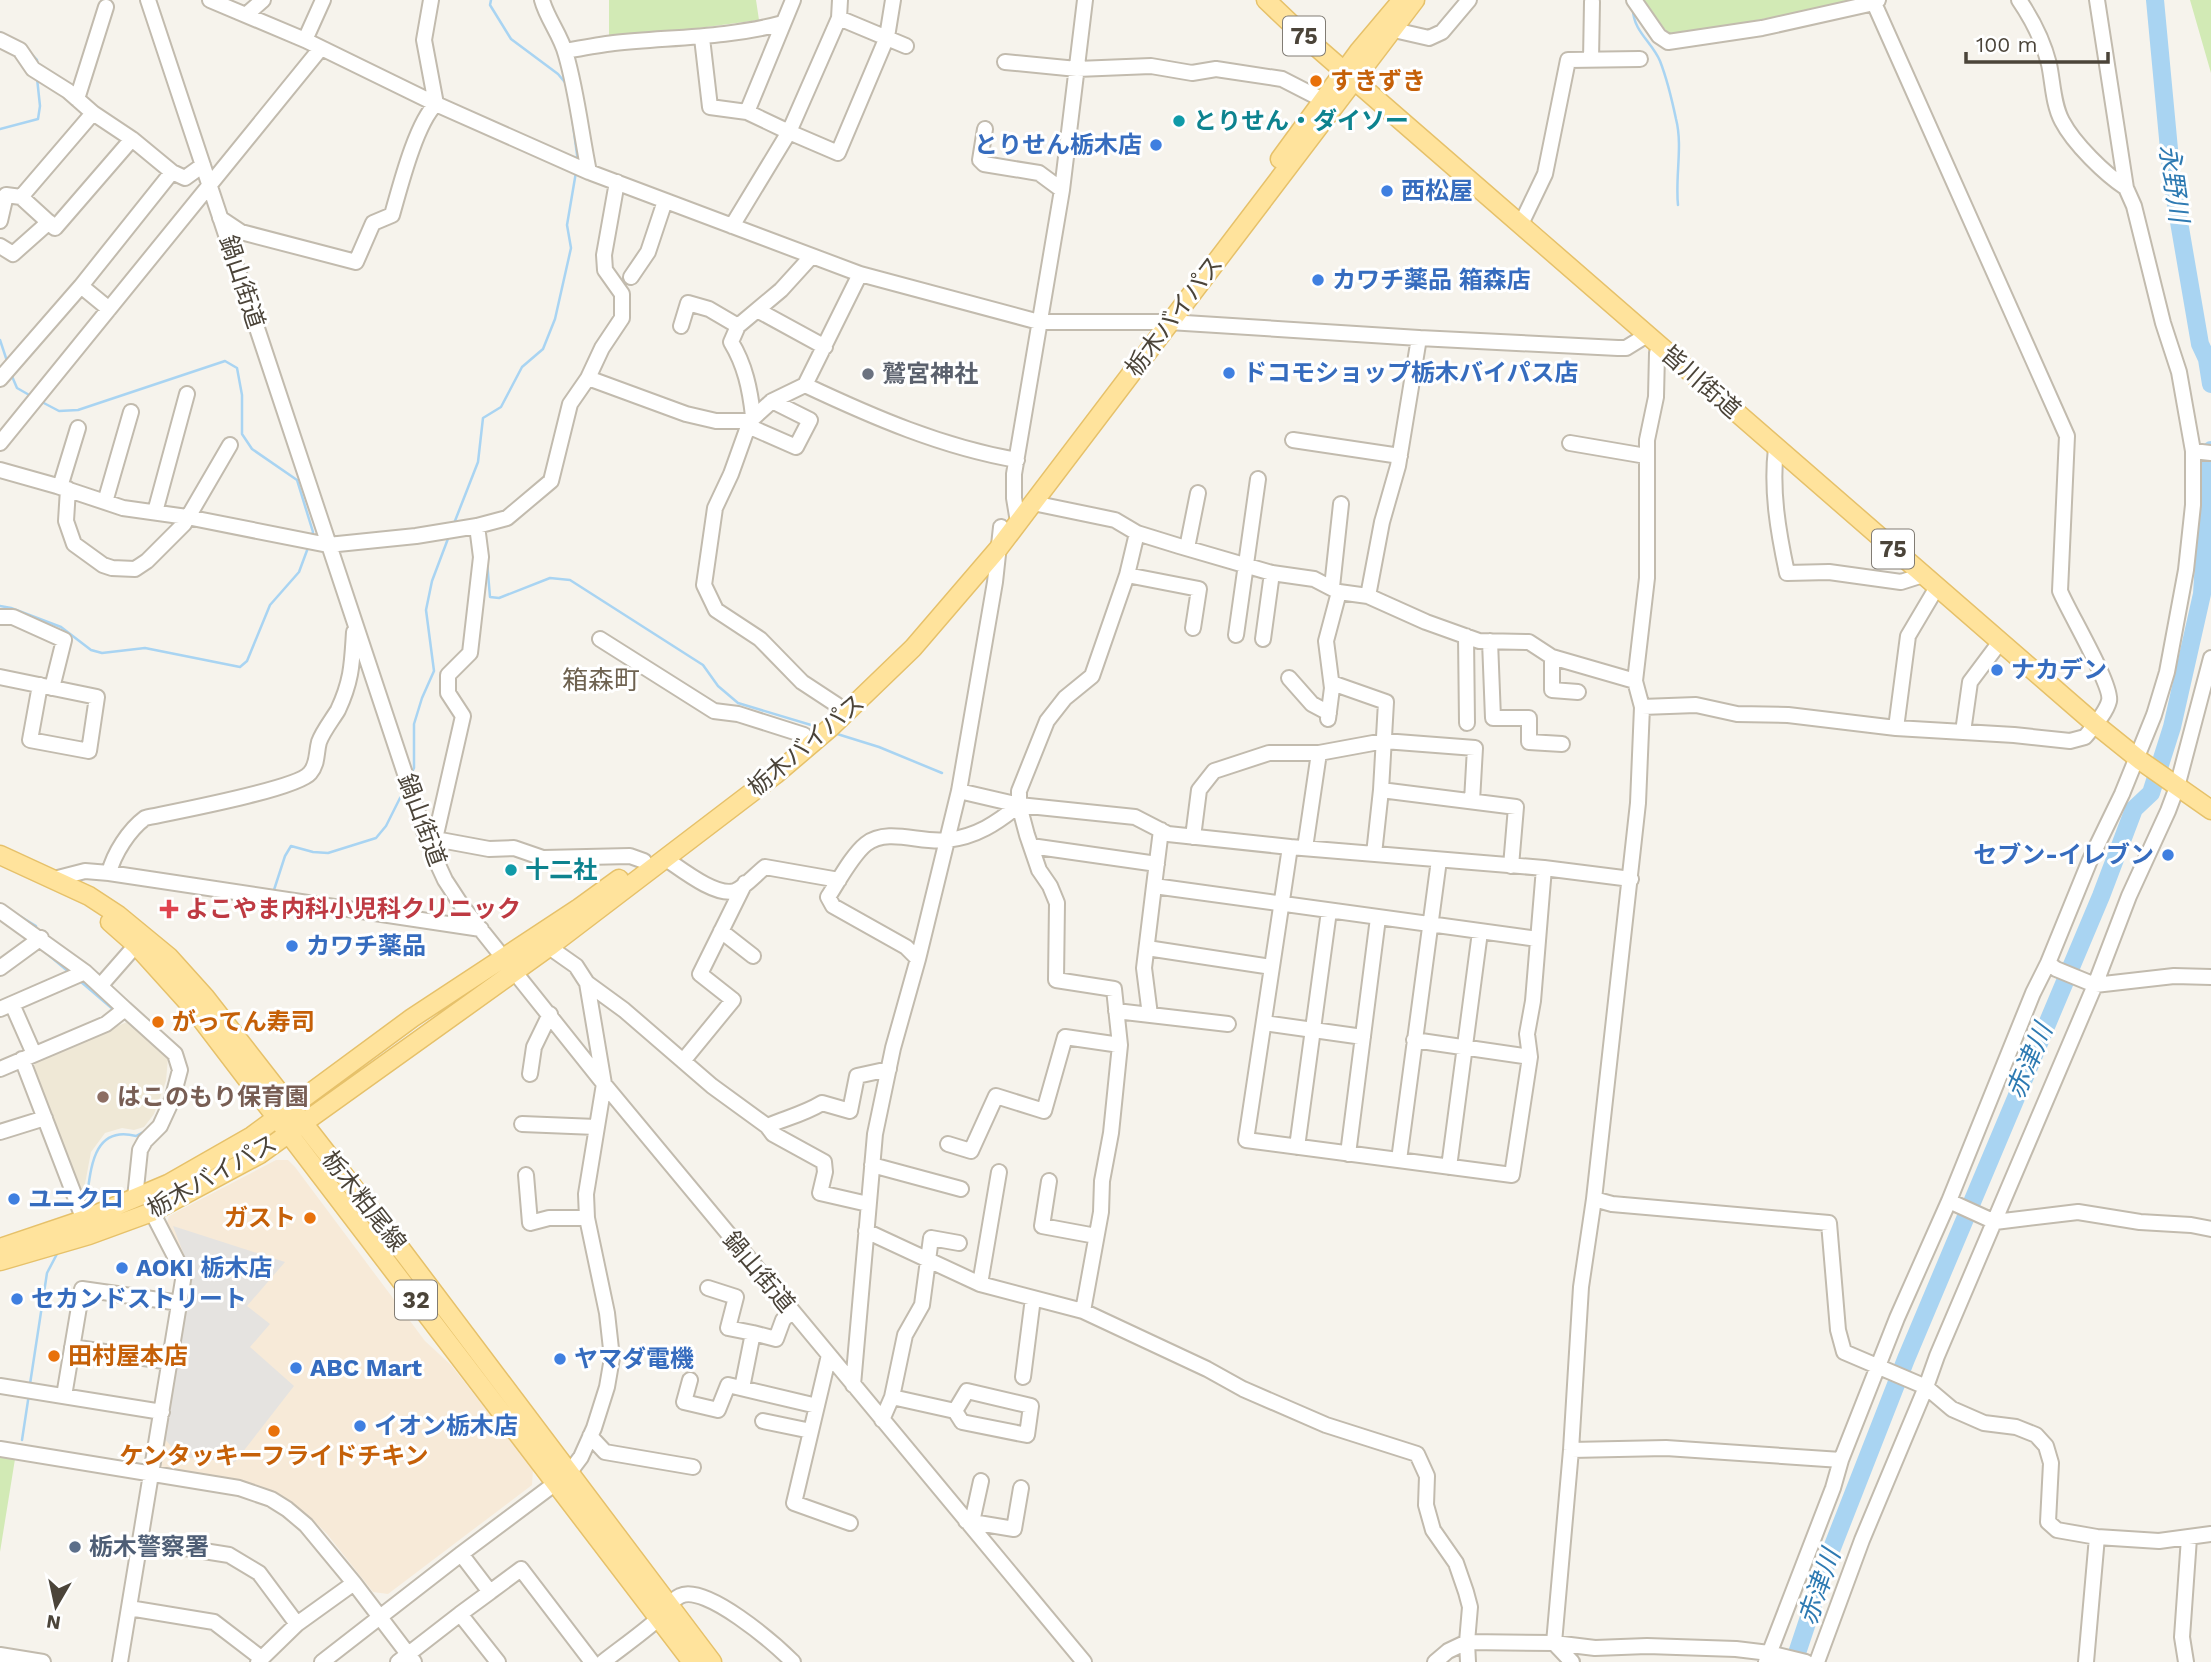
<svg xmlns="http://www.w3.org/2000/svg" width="2211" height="1662" viewBox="0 0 2211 1662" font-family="'Work Sans','Noto Sans JP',sans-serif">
<rect width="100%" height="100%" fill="#f6f3ec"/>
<!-- commercial -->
<path fill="#f7ead8" d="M276 1160H288L295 1167 425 1341 451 1365 533 1469 532 1485 388 1594 373 1592 327 1534 307 1514 275 1492 247 1482 163 1469 159 1464 189 1272 166 1226 169 1216Z"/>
<!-- education -->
<path fill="#efe8d6" d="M127 1022 168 1058 166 1081 154 1114 144 1127 134 1130 122 1128 105 1133 91 1152 84 1189 80 1191 34 1066 36 1061Z"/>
<!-- green -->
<path fill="#d2eab5" d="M609 0H756L759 20 609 40Z
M1644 0H1865L1670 36Z
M2190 0H2211V73Z
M0 1457 15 1459 0 1552Z"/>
<!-- parking -->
<path fill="#e5e3e0" d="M173 1226 285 1262 247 1306 270 1324 250 1347 294 1386 235 1462 180 1457 165 1439 191 1273Z"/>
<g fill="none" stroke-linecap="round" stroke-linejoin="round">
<!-- stream -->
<path stroke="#a9d4f2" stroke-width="2.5" d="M491 0 490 5 511 39 558 74 568 86
M245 6 252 0
M1633 9C1633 31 1652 42 1660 61 1667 79 1672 100 1676 119 1683 146 1675 177 1678 205
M0 32 21 43
M30 53 37 60V64
M572 117 578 162
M0 129 38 119 40 106 37 78
M0 340 7 361
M11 374 17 388 31 396
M40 401 59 411 78 410 225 361 237 368 242 395V434L252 449 297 480 313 532 312 535
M453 526 478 462 483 418 501 407 522 367 543 349 555 319 571 248 567 225 576 172
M487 561 490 597 499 598 550 578 570 580 703 665 718 686 738 703 821 728
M0 606 11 608 61 627 91 650 102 653 145 648 240 667 247 661 270 605 299 572 309 545
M834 733 879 747 942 773
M410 776 414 768V724L422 698 434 671 426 610 432 581 449 536
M273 893 285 856 291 846 313 852 328 853 376 838 386 826 405 788
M13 912 36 926V931
M45 952 70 973
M80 981 115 1011
M123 1017 134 1027
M84 1202 87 1196C91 1167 94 1125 136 1136L147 1130
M30 1384 47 1273 58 1252
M22 1440 29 1394"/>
<!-- river -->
<path stroke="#a9d4f2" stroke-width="18" d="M2155 0 2172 181 2200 344 2207 359 2211 384
M1794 1662 1832 1548 1906 1359 2101 896 2134 809 2151 793 2172 727 2202 594 2211 450"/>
<defs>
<path id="minor" d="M148 0 428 843 445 880 462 906 604 1084 1084 1662
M210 0 305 40 436 104 589 172 860 274 1039 322H1169L1419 338 1618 348H1626L1647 335
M542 0C547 19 561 35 566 55 577 93 581 133 589 172
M840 0 839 18 789 132 838 153 887 37 893 0
M1634 0 1659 36 1668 42 1762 28 1874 3 1878 0
M2019 0C2032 19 2043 40 2049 64 2053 83 2053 104 2062 121 2074 144 2105 174 2126 188
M247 14 263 0
M839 18 906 46
M1394 30 1429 38 1442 32 1469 0
M702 38 710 107 747 112 789 132 732 226
M0 40 20 50 33 69 68 91 93 113 132 139
M305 40 323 0
M565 51C582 48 598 45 614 43 671 37 728 38 783 23
M1591 60 1592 2
M1005 62 1077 69 1151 66 1192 73 1216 69 1282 79 1323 100
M77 99 106 7
M747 112 793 0
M93 113 21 197 55 228 132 139 172 172 185 178 203 165
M985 129 980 160 984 164 1039 173 1062 190
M220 218 241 232 356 262 373 223 392 215C400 187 416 123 436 104L424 40 431 0
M0 221 6 195 21 197
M1521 224 1545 174 1568 60 1640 59
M0 246 13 254 49 222
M631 277 648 252 665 201
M81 286 172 172
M759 311 825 347
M681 326 688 303 709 309 738 326
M588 378 686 414 716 421H750L772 401 805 385 860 274
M0 379 81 286 109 309
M805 385C873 417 942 447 1017 460
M753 416C750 389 745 365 731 342L738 326 781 290 811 257
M750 421 731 474 715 508 704 585 716 610 760 639 802 682 837 705
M748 426 796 447 810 420 772 401
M1293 440 1400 456
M0 443 321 48
M1570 443 1646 456
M1776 448C1771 490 1778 531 1787 573L1829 572 1901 582 1923 575
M2193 451 2211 453
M0 470 57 486 123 508 187 517 328 545 416 536 477 526 507 518 551 481 570 404 588 378 602 348 622 318V294L605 270 604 255 617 182
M60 487 78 428
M68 489 66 521 74 544 103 565 112 568 135 569 147 561 184 524 230 445
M105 502 131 412
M1033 503 1115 520 1137 533 1179 546 1272 573 1314 579 1339 592 1368 596 1426 622 1479 641 1529 642 1552 657 1635 681
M155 512 187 394
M1018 522 1014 498V474L1062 190 1085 0
M1187 548 1198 493
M1127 575 1199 589 1193 628
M1332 587 1341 504
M1368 596 1382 522 1398 466 1419 338
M0 617H13L64 640 52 688
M1236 635 1258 479
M1466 636 1467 723
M600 639 714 711 738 714 804 735
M1263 639 1272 573
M1490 641 1493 718H1529V742L1562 744
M1552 657V690L1578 692
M0 677 97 697 89 751 30 740 40 685
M1289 678 1312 704 1329 713
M1332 683 1386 702 1381 790
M1642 707 1696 705 1737 714 1788 715 1896 728 2014 735 2070 741 2085 737C2093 727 2106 713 2109 701 2113 686 2068 611 2060 591L2067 436 1874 3
M1328 719 1332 688 1326 641 1339 592
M1896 728 1908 636 1937 587
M1963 732 1970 682 2000 642
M959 791 1019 805 1135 817 1168 834 1290 847 1544 868 1631 879
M1161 830 1154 886 1538 939
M1193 837 1199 790 1214 771 1269 753H1319L1384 741 1475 748 1472 801
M435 839 489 849 514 848 543 858 630 856 644 861
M428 843 435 839 463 716 448 693V675L470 653 481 557 477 526
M1031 846 1157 864
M1290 847 1246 1140 1512 1175 1530 1057 1527 1034 1533 1001 1544 868
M1305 848 1319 753
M1374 854 1381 790 1516 807 1511 866
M666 859C681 869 716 897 735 891 745 887 756 874 765 867L839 880
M109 873C114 853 129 830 145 818 173 812 297 789 310 773 318 764 316 753 319 742 323 731 332 720 338 710 352 680 352 663 354 632
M54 879 85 871 109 873 481 929
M0 911 85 972 125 1009 106 1024 0 1069
M721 931 753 956
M549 947 576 966 587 983 624 1010 712 1086 767 1126C786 1118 804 1114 822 1103L850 1111 857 1076 889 1069
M1147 948 1272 967
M918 959 906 947 833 906 828 897C838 882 852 855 866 844 888 827 922 844 947 840 976 837 997 823 1019 805
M2048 963 2056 969 2095 985 2174 976 2211 977
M0 968 41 938
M101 985 136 945
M12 1004 34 1054
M0 1009 85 972
M125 1009 175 1054 180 1070 172 1100 160 1126 145 1141 140 1150 135 1198
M1116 1011 1228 1024
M1150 1015 1144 968 1154 886
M1264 1023 1363 1037
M1414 1040 1530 1057
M22 1059 87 1228
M683 1061 733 1000 700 974 745 883
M530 1074 534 1047 550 1014
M522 1124 596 1127
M767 1126 773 1134 824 1162 825 1172 820 1193 868 1204
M0 1132 45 1118
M948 1144 971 1151 996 1096 1044 1111 1065 1037 1120 1045
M1297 1147 1329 911
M1348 1154 1378 918
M1399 1160 1439 860
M872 1165 961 1189
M1449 1167 1480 932
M526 1175 530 1223 549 1218H587
M1049 1181 1042 1226 1096 1236
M1594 1199 1612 1204 1829 1223 1838 1330 1844 1352 1926 1387 1952 1409 1984 1423 2016 1427 2036 1435 2046 1446 2051 1463 2048 1522 2057 1530 2097 1537 2159 1541 2211 1534
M1949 1201 1995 1222 2078 1212 2140 1222 2191 1225 2211 1229
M866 1231 980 1284 1083 1311 1207 1369 1243 1389 1326 1425 1417 1454 1427 1476 1426 1505 1433 1530 1456 1563 1466 1592 1470 1607 1467 1642 1468 1662
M980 1284 999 1172
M708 1288 736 1297 728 1328 753 1333 742 1388
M1083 1311 1101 1212 1102 1181 1111 1133 1120 1045 1114 989 1056 980 1057 903 1050 886 1039 870 1027 835 1019 805V791L1047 721 1065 698 1092 676 1127 575 1137 533
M753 1333 776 1339 783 1320 792 1311
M72 1347 170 1362
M829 1355 794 1503 850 1523
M1023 1377 1033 1298
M690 1380 684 1402 718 1410 728 1385 817 1406
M853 1385 875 1134 893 1048 918 959 959 791 995 582 1001 527
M0 1386 162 1412
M64 1396 82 1289 180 1303
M892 1397 905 1335 922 1305 931 1238 959 1243
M882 1420 892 1397 955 1411 962 1422 1027 1435 1031 1406 967 1391 955 1411
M763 1421 811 1431
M590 1436 605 1452 693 1467
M0 1449 239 1488 271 1499 287 1509 306 1525 354 1583 414 1662
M1571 1450 1666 1448 1841 1460
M966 1521 1014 1529 1021 1488
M972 1522 981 1481
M141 1541 229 1555 259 1573 297 1624
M490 1592 521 1569 592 1662
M129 1608 214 1622 261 1658
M460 1614 490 1592 461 1554
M0 1655 43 1662
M120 1662 184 1274 152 1212
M258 1662 297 1624 354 1583
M322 1662 461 1554 569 1473 581 1457 594 1428 607 1387 612 1358 607 1313 587 1218 586 1194 604 1084 587 983
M398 1662 460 1614 498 1662
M603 1662C621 1648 641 1634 658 1619 666 1612 671 1600 680 1596 705 1583 775 1644 793 1662
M1435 1662 1448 1651 1467 1642 1554 1643 1595 1648 1647 1646 1736 1649 1769 1653 1806 1662
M1572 1662 1554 1643 1571 1450 1581 1287 1594 1199 1638 803 1642 707 1635 681 1647 578V440L1656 397 1657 353 1662 348
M1766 1662 1833 1488 1841 1460 1897 1318 1949 1201 2033 993 2048 963 2090 860 2122 794 2154 715 2167 672 2186 570 2193 505V451L2179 372 2163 323 2134 206 2126 188 2097 0
M1817 1662 1862 1540 1926 1387 1937 1356 2095 985 2129 896 2168 811 2177 787 2211 658
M2086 1662 2097 1537
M2186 1662 2182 1637 2189 1538"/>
<path id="major" d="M1266 0 1306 38 2095 724 2141 761 2211 810
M1280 159 1359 51 1402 0
M0 855 89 896 118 915 169 957 205 997 385 1228 712 1662
M110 922 136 945 192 1007 692 1662
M0 1248 83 1220 168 1184 252 1136 412 1018 579 908 619 879
M0 1261 89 1235 152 1212 260 1154 549 947 776 774 830 728 913 648 998 549 1415 0"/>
</defs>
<!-- minor casing -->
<use href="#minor" stroke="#c2bbae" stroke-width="18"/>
<!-- major casing -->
<use href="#major" stroke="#e6c16a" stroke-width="21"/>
<!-- minor -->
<use href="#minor" stroke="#fff" stroke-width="14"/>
<!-- major -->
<use href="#major" stroke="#ffe39c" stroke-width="18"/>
</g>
<!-- markers -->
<g fill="#e8710a" stroke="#fff" stroke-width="2.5">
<circle cx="1316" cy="81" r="7"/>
<circle cx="158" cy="1022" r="7"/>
<circle cx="310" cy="1218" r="7"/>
<circle cx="54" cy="1356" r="7"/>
<circle cx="274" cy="1431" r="7"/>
</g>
<g fill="#0f9aa8" stroke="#fff" stroke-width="2.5">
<circle cx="1179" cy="121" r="7"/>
<circle cx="511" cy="870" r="7"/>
</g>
<g fill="#3f7fe0" stroke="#fff" stroke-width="2.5">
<circle cx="1156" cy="145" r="7"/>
<circle cx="1387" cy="191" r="7"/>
<circle cx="1318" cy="280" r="7"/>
<circle cx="1229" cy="373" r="7"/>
<circle cx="1997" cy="670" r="7"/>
<circle cx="2168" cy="855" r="7"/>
<circle cx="292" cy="946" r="7"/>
<circle cx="14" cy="1199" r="7"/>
<circle cx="122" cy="1268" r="7"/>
<circle cx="17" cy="1299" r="7"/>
<circle cx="560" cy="1359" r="7"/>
<circle cx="296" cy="1368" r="7"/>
<circle cx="360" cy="1426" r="7"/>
</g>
<circle fill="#6b7280" stroke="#fff" stroke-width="2.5" cx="868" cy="374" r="7"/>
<path fill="#e0444e" stroke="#fff" stroke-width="2.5" d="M165.5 898.5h7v7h7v7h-7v7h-7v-7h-7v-7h7z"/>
<circle fill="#8d6e63" stroke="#fff" stroke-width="2.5" cx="103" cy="1097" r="7"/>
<circle fill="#5c6f8a" stroke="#fff" stroke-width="2.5" cx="75" cy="1547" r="7"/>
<g text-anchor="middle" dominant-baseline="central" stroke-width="6" stroke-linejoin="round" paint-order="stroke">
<!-- shield labels -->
<g fill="#fff" stroke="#817c74" stroke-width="2">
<rect x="1283" y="16.5" width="42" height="39" rx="5"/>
<rect x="1872" y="529.5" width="42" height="39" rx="5"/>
<rect x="395" y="1280.5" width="42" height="39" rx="5"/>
</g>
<g font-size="23" font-weight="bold" fill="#4b4439">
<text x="1304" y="36">75</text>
<text x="1893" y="549">75</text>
<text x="416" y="1300">32</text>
</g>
<!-- food labels -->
<g font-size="24" font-weight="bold" fill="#c56008" stroke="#fff" text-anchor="start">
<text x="1330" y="81">すきずき</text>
<text x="172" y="1022">がってん寿司</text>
<text x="296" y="1218" text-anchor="end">ガスト</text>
<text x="68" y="1356">田村屋本店</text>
<text x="274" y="1456" text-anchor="middle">ケンタッキーフライドチキン</text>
</g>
<!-- culture labels -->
<g font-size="24" font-weight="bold" fill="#0d838f" stroke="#fff" text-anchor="start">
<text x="1193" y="121">とりせん・ダイソー</text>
<text x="525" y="870">十二社</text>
</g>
<!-- shop labels -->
<g font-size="24" font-weight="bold" fill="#366cbe" stroke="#fff" text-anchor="start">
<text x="1142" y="145" text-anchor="end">とりせん栃木店</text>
<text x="1401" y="191">西松屋</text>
<text x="1332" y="280">カワチ薬品 箱森店</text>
<text x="1243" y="373">ドコモショップ栃木バイパス店</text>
<text x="2011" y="670">ナカデン</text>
<text x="2154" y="855" text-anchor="end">セブン-イレブン</text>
<text x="306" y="946">カワチ薬品</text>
<text x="28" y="1199">ユニクロ</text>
<text x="136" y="1268">AOKI 栃木店</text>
<text x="31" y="1299">セカンドストリート</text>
<text x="574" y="1359">ヤマダ電機</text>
<text x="310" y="1368">ABC Mart</text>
<text x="374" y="1426">イオン栃木店</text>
</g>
<!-- street labels -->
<g font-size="24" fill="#4b4439" stroke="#fff">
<text transform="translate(242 282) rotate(72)">鍋山街道</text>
<text transform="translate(1174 316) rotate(-53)">栃木バイパス</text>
<text transform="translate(1701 382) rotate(41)">皆川街道</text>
<text transform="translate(806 745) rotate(-40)">栃木バイパス</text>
<text transform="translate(422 820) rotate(70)">鍋山街道</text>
<text transform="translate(212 1176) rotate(-29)">栃木バイパス</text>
<text transform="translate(364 1201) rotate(52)">栃木粕尾線</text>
<text transform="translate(759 1272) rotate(50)">鍋山街道</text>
</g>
<!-- worship labels -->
<g font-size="24" font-weight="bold" fill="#5b616d" stroke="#fff" text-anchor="start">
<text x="882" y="374">鷲宮神社</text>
</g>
<!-- health labels -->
<g font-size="24" font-weight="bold" fill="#be3a42" stroke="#fff" text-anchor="start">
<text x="185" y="909">よこやま内科小児科クリニック</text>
</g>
<!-- education labels -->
<g font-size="24" font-weight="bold" fill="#785e54" stroke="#fff" text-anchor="start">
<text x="117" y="1097">はこのもり保育園</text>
</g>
<!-- service labels -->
<g font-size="24" font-weight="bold" fill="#4e5e75" stroke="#fff" text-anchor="start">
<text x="89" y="1547">栃木警察署</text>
</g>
<!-- water labels -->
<g font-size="26" font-style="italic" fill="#2e7ab2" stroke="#fff">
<text transform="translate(2174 183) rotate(82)">永野川</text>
<text transform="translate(2029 1061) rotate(-67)">赤津川</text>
<text transform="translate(1819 1587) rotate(-71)">赤津川</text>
</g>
<!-- neighbourhood labels -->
<g font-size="26" fill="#6e6250" stroke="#fff">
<text x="601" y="680">箱森町</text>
</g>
</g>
<!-- north arrow -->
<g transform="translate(56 1606) rotate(189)" stroke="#ffffff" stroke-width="5" paint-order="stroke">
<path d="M0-5L12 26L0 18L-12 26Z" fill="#4b4439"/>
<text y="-10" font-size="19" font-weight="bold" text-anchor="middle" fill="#4b4439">N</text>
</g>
<!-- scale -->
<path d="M1966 52v10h142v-10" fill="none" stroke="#4b4439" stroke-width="3.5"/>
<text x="1976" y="52" font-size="21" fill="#4b4439" stroke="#ffffff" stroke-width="5" paint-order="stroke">100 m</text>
</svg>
